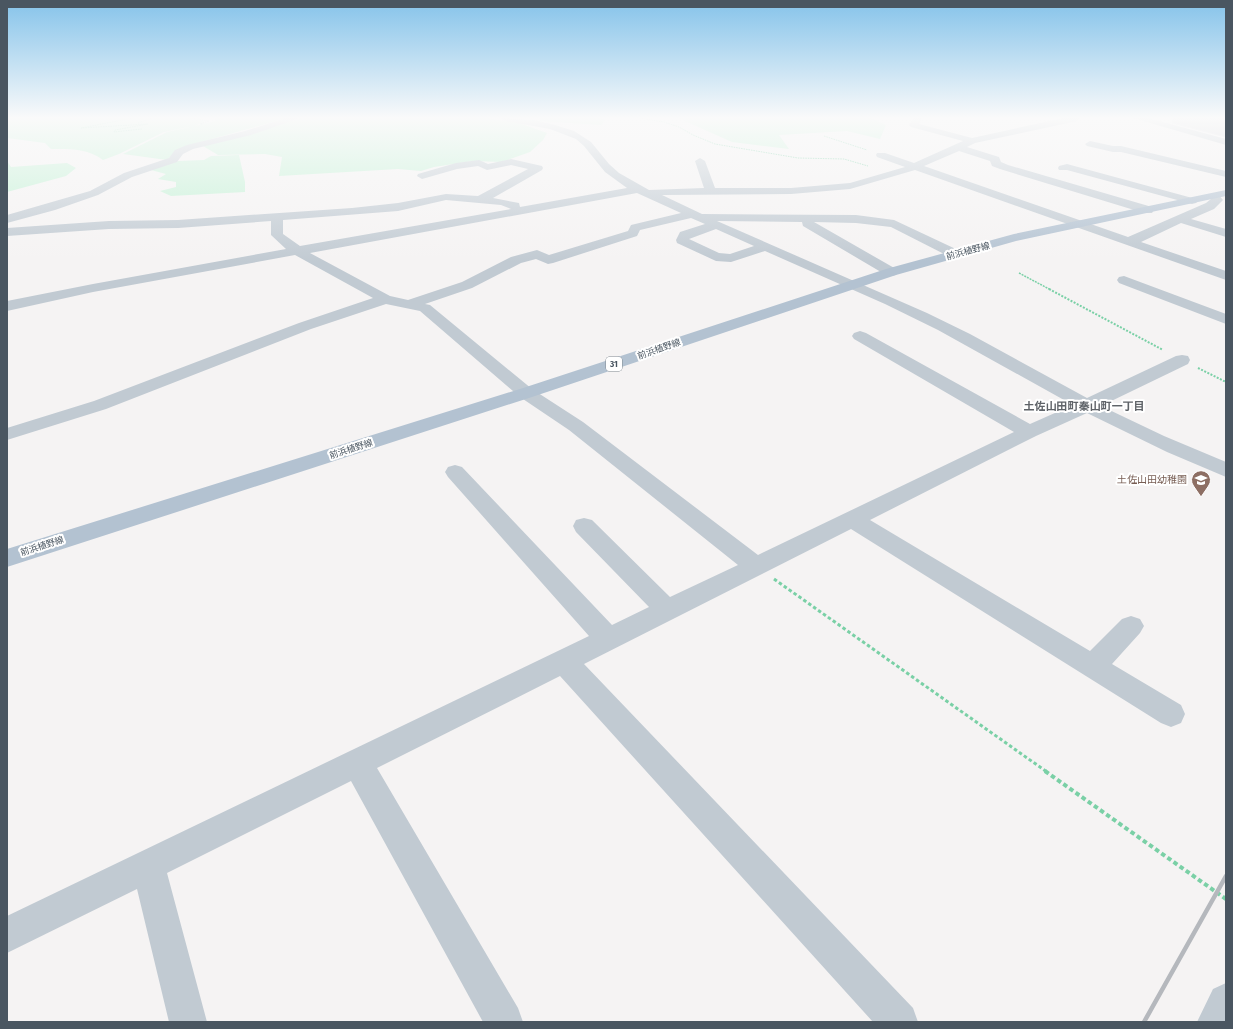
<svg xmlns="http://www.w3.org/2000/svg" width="1233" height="1029" viewBox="0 0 1233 1029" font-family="'Fira Sans Condensed','Noto Sans JP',sans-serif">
<rect width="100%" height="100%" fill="#f5f3f3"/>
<!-- green -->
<path fill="#c3f1d5" d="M7 118H196L205 121 195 126 215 121V118H287L194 144 174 153 167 160 123 154 167 132 194 126 164 132 119 154 103 160C87 148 70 149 51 149L45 143 7 138Z
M302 118H487L519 123 547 133 543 140 530 152 502 162 473 161 434 167 421 171 398 169 279 176 282 157 265 154 218 155 203 146Z
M540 118H600L605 120 601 125 540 121Z
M678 118H871L886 125 880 139 847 131 779 135 789 149 732 142Z
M239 155 245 182V192L171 196 160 191 176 187V182L158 179 166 174 151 170 178 161 204 160 211 156Z
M7 161 11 167 67 163 76 168 66 176 7 192Z"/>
<!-- building -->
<path fill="#cdcfd5" stroke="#d7d9de" d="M1173 118H1226V137L1172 123Z"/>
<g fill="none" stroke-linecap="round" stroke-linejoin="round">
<!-- path-far4 -->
<path stroke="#7ad0a6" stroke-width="1" stroke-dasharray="1.5 1" stroke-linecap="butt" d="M133 118 81 128 148 124 115 130 114 132 142 129
M192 118 209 121 200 124H203
M639 118 664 122 679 127 693 135 715 144 798 158 844 159 868 166
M138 123 151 118
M824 136 867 150"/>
<!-- path-far3 -->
<path stroke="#7ad0a6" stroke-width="1.5" stroke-dasharray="2 1" stroke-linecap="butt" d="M1019 273 1051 290"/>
<!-- path-far2 -->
<path stroke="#7ad0a6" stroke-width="2" stroke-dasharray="2 1.5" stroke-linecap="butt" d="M1049 289 1163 350
M1198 368 1226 382"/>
<!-- path-far1 -->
<path stroke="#7ad0a6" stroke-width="3" stroke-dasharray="3.5 2.5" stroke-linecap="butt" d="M774 579 1047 772"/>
<!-- path -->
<path stroke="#7ad0a6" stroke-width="4" stroke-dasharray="4.5 3" stroke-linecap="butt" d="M1045 771 1226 899"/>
<!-- minor -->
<path fill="#c1cad2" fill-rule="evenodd" d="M286 118H300L251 135 193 149 183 154 177 162 132 177 98 195 55 210 7 223V215L90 191 124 173 169 158 175 150 187 145 245 131Z
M501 118 533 120 555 125 574 131 591 142 609 164 619 173 649 190 704 188 695 161 700 158 705 161 715 188H791L850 183 905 167 877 157 876 155 877 153H885L914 163 963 141 911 127 909 125 913 118H922L919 124 972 138 1063 118H1081L1077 121 975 143 967 147 999 157 1001 162 1008 165 1152 207 1154 210 1152 213H1144L1000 169 992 166 990 161 959 151 924 166 1128 237 1206 203 1211 199 1208 196 1210 194H1218L1223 200 1214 209 1191 219 1226 229V237L1181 223 1141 242 1226 271V280L915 170 850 189 791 194 662 195 702 214 856 215 894 220 960 251 962 254 960 257H950L891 227 856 223 814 222 896 269 898 272 896 275 891 276 886 275 803 226 802 222 717 221 927 313 970 334 1087 398 1176 356 1182 355 1188 356 1190 360 1188 364 1101 406 1164 436 1226 462V477L1167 452 1087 413 1036 436 870 520 1090 651 1122 619 1131 616 1140 619 1144 626 1140 633 1112 664 1181 705 1185 714 1181 723 1171 727 1161 723 851 529 584 664 913 1008 918 1022H873L560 676 377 768 518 1008 523 1022H483L351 781 167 873 207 1022H169L137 889 7 953V916L589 636 448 477 445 472 448 467 455 465 462 467 612 625 649 607 576 532 573 526 576 520 584 518 592 520 670 597 738 565 569 430 520 397 420 311 386 304 311 329 106 409 7 440V428L94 401 299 323 373 298 295 255 93 292 7 311V301L93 284 286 249 271 235V221L178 228 109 229 7 236V228L109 221 178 220 352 208 398 203 446 194 478 196 528 169 511 165 487 170 478 166 457 169 422 179 417 176 418 174 456 163 479 160 488 164 511 159 542 166 543 168 542 170 493 198 519 203 520 207 627 188 605 172 584 146 576 139 550 129 505 121ZM637 193 681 213 631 225 628 231 549 255 537 250 511 257 462 282 408 300 390 296 310 253ZM446 200 501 205 511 209 300 246 283 234V220L398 211ZM691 218 705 224 680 232 676 240 677 243 716 261 731 262 765 251 885 304 938 330 1073 405 1030 424 866 333 860 331 854 333 852 336 854 339 1014 432 758 555 583 422 532 389 430 305 425 304 472 288 521 263 536 259 548 264 553 263 637 236 640 230ZM716 229 754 246 730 254 719 253 689 239Z
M1133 118H1148L1226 139V145Z
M1090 141 1113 146H1121L1226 171V177L1121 152H1113L1087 146 1085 144Z
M1067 164 1196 199 1198 201 1196 203 1192 204 1067 170H1059L1058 168 1059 166Z
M1124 276 1226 314V324L1119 283 1117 280 1119 277Z
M1226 983V1022H1197L1213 989Z"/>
<!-- major -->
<path fill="#b3c2d1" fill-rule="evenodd" d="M1226 190V196L1016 241 896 275 532 397 7 567V549L520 389 886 269 1014 234Z"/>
<!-- rail -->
<path stroke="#b5b8bd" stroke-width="4.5" d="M1144 1022 1226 876"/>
</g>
<!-- sky -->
<linearGradient id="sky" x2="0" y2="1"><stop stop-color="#85c3ea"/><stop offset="0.45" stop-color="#fafafa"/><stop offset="1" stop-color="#fafafa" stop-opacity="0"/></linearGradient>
<rect width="1233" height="262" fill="url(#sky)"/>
<!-- icons -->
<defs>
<symbol id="school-pin" viewBox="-11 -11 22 30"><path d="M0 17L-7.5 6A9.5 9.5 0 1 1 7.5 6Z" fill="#8d6e63" stroke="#fff"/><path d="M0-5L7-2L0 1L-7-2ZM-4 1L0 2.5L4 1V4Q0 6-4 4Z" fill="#fff"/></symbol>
</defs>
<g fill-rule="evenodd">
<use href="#school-pin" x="1190" y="469" width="22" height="30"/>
</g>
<g text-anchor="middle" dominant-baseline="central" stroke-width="4" stroke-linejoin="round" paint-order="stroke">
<!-- far-street labels -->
<g font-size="9" fill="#4a5661" stroke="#fff">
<text transform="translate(968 251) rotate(-15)">前浜植野線</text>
<text transform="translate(659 349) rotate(-19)">前浜植野線</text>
<text transform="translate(351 449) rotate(-18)">前浜植野線</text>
<text transform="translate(42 546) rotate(-18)">前浜植野線</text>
</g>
<!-- shield labels -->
<rect fill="#fff" stroke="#808990" stroke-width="1" x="606" y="357" width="16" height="14" rx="3"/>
<g font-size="9" font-weight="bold" fill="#4a5661">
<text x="614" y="364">31</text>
</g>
<!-- education labels -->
<g font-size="10" fill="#785e54" stroke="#fff" text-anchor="end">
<text x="1187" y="480">土佐山田幼稚園</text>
</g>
<!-- neighbourhood labels -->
<g font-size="11" font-weight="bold" fill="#5f6368" stroke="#fff">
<text x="1084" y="406">土佐山田町秦山町一丁目</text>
</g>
</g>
<!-- border -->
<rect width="1233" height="1029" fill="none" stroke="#4a5661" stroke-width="16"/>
</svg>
